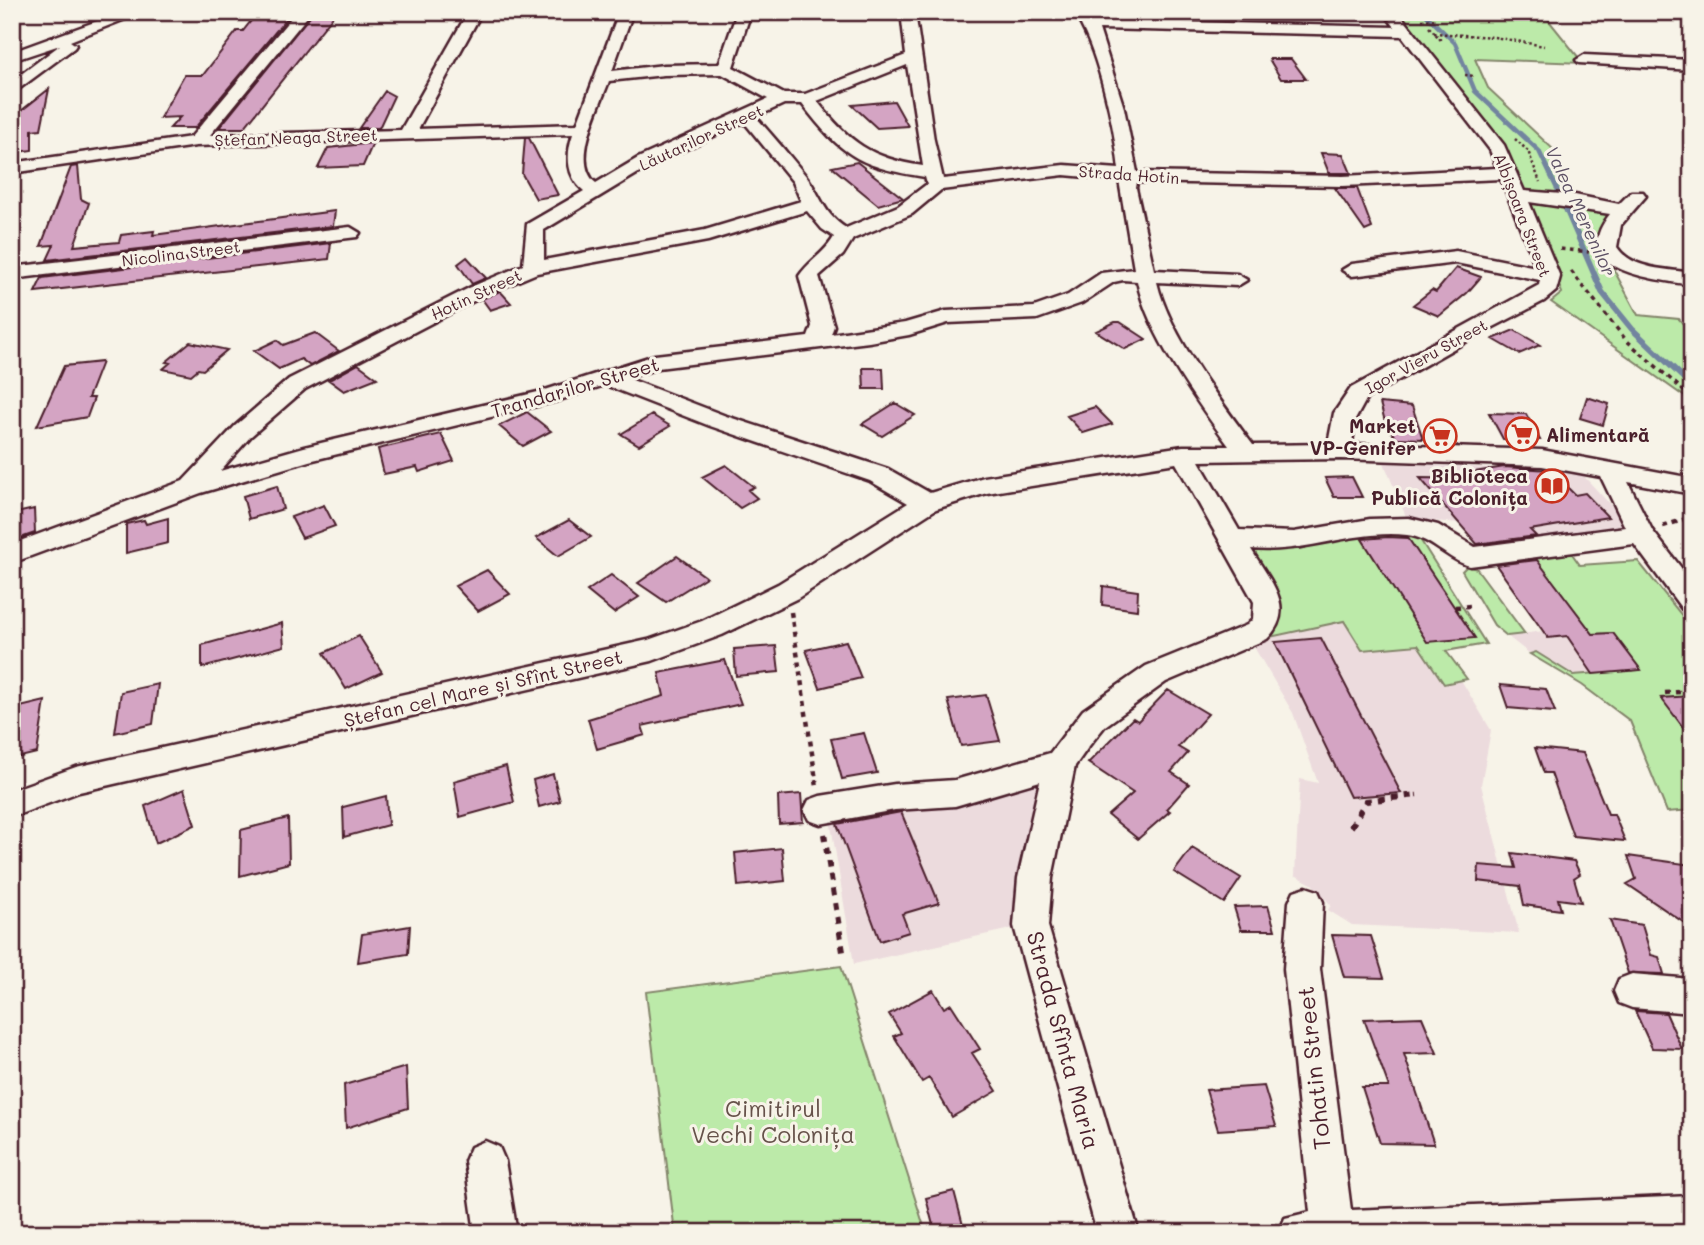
<svg xmlns="http://www.w3.org/2000/svg" width="1704" height="1245" viewBox="0 0 1704 1245" font-family="Mali,sans-serif">
<rect width="100%" height="100%" fill="#f7f3e8"/>
<filter id="ink" filterUnits="userSpaceOnUse"><feTurbulence type="fractalNoise" baseFrequency=".0143" numOctaves="2"/><feDisplacementMap in="SourceGraphic" scale="14" xChannelSelector="R" yChannelSelector="G"/><feConvolveMatrix kernelMatrix="1 2 1 2 8 2 1 2 1" color-interpolation-filters="sRGB"/></filter>
<g filter="url(#ink)">
<!-- built -->
<path fill="#ecdbdd" d="M1384 463 1580 472 1631 527 1525 543 1515 539 1478 545 1459 523 1407 519Z
M1570 551 1580 565 1664 672 1573 675 1537 652 1530 654 1507 636 1543 631 1491 559Z
M1344 621 1362 650 1418 645 1444 684 1461 680 1491 730 1481 785 1519 933 1352 925 1328 910 1331 905 1312 884 1295 875 1300 779 1318 783 1293 713 1251 642Z
M1047 773 1015 928 854 964 829 813Z"/>
<!-- green -->
<path fill="#bceaa9" stroke="#83846a" stroke-width="2" d="M1395 12H1542L1583 63 1475 59 1488 88 1554 150 1576 204 1609 210 1601 232 1602 248 1638 315 1679 319 1692 334V402L1551 302 1562 293 1509 157Z
M1416 533 1486 644 1446 651 1467 679 1444 684 1418 645 1362 650 1344 621 1270 637 1279 598 1251 549H1299L1359 534Z
M1570 551 1580 565 1638 561 1692 628V810L1667 812 1630 721 1582 685 1530 654 1536 652 1573 675 1640 670 1613 633 1593 634 1533 555Z
M1467 566 1477 569 1525 634 1507 636 1494 625 1462 571Z
M841 966 926 1233H675L646 992Z"/>
<g fill="none" stroke-linecap="round" stroke-linejoin="round">
<!-- stream-far1 -->
<path stroke="#72849f" stroke-width="4.5" d="M1423 12 1455 43 1475 91 1539 151 1561 197"/>
<!-- stream -->
<path stroke="#72849f" stroke-width="6" d="M1560 195 1602 292 1632 329 1692 386"/>
</g>
<!-- building -->
<path fill="#d4a4c3" stroke="#4a1f2b" stroke-width="2" d="M258 12H292L195 128H170L180 117 160 118 184 75H203L237 31H243Z
M313 12H336L244 128H219Z
M1269 59H1291L1306 79H1281Z
M49 89 41 129 32 130V150L12 153V118Z
M385 91 394 96 379 128H359Z
M894 101 908 126 877 128 852 105Z
M525 138H529L558 195 536 199 522 174Z
M373 143 363 166 318 168 328 148Z
M1321 153 1343 154 1351 173H1329Z
M857 162 903 198 878 205 832 167Z
M78 166 81 199 89 203 74 246 119 242 121 235 154 231 153 235 335 211 333 226 47 260 54 245 41 246 71 167Z
M1335 188H1357L1372 228 1365 231Z
M331 243 329 259 35 292 42 278Z
M467 257 486 278 472 284 458 264Z
M1456 268 1481 277 1467 293 1439 316 1413 305 1432 290 1436 292Z
M500 291 511 303 490 310 482 299Z
M1115 322H1120L1146 339 1125 349 1096 331Z
M1514 330 1540 345 1519 354 1493 339Z
M315 333 339 351 310 366 301 359 279 369 254 351 277 340 283 345Z
M190 342 227 350 203 370 198 369 191 375 163 369 170 363 166 362Z
M102 362 88 398H94L87 417 37 426 64 366Z
M358 364 377 378 344 391 329 380Z
M863 368H883L884 389H864Z
M1587 397 1609 404 1603 425 1580 418Z
M895 403 915 415 882 436 862 424Z
M1380 403 1412 406 1423 439 1396 438 1386 425Z
M1095 407 1112 424 1083 433 1067 416Z
M527 412 551 431 523 446 499 426Z
M1489 413 1526 414 1540 440 1503 439Z
M652 415 670 426 639 445 621 434Z
M441 434 454 461 419 472 417 467 384 474 378 449Z
M726 465 754 487 748 490 757 498 740 508 702 477Z
M1504 467 1550 470 1575 495 1585 493 1608 517 1530 530 1536 536 1477 544 1420 478 1482 479 1475 472Z
M1352 477 1362 497H1334L1325 478Z
M277 486 283 509 249 519 243 496Z
M324 505 335 526 302 538 291 517Z
M34 509 35 533 12 541V514Z
M168 518V543L126 553V524L144 520 146 524Z
M569 520 591 537 558 556 536 538Z
M1388 537 1408 538 1475 638 1427 642 1362 539Z
M677 556 706 577 666 602 638 583Z
M1537 560 1593 634 1613 633 1641 670 1593 674 1567 636 1548 638 1496 565Z
M487 570 510 594 478 611 455 586Z
M611 575 639 597 614 613 587 591Z
M1103 586 1138 591 1137 610 1102 605Z
M282 623 284 646 202 668V645Z
M359 636 382 672 346 689 324 653Z
M1321 638 1401 793 1350 797 1275 642Z
M846 641 861 678 820 688 806 650Z
M776 646 779 672 736 676 734 649Z
M725 660 741 704 642 726 645 735 597 749 588 719 664 696 659 673Z
M158 684 153 724 115 733 121 692Z
M1500 685 1546 689 1555 712 1508 708Z
M1168 690 1208 714 1178 747 1188 753 1171 772 1189 784 1167 809 1170 811 1138 839 1108 815 1133 793 1088 763 1133 718 1138 721Z
M986 695 1000 741 961 746 948 700Z
M1692 696V739L1661 698Z
M45 701 37 753 12 759V709Z
M864 733 877 773 842 779 831 739Z
M1535 748 1583 753 1608 814H1614L1625 841 1573 836 1551 773H1544Z
M506 766 514 802 460 817 454 781Z
M553 774 560 801 539 807 533 780Z
M184 789 195 825 156 843 145 806Z
M801 794 803 822 779 824 778 796Z
M386 796 388 825 344 837 343 807Z
M901 812 939 903 902 914 909 932 880 941 837 824Z
M288 818 289 863 240 876 241 830Z
M782 848 785 881 738 886 735 853Z
M1192 848 1241 878 1224 903 1174 872Z
M1512 853 1574 861 1580 874 1574 878 1581 902 1558 899 1561 910 1524 905 1520 886 1478 881 1479 865 1516 868Z
M1628 856 1692 865V928L1627 884 1636 879Z
M1268 906 1275 930H1241L1234 907Z
M1610 920 1642 925 1651 955 1659 957 1664 974 1628 973Z
M410 926 408 954 358 962 362 934Z
M1332 935 1371 936 1384 978 1344 977Z
M933 990 944 1008 951 1004 980 1049 972 1053 997 1091 952 1117 929 1078 922 1082 894 1036 901 1033 889 1014Z
M1635 1011 1666 1013 1682 1049 1652 1048Z
M1422 1017 1437 1053 1404 1054 1434 1144 1380 1143 1362 1087H1389L1364 1019Z
M406 1067 408 1108 346 1128 344 1085Z
M1264 1086 1276 1126 1218 1130 1206 1090Z
M954 1191 965 1233H935L926 1198Z"/>
<g fill="none" stroke-linecap="round" stroke-linejoin="round">
<defs>
<path id="minor" d="M122 12H143L70 41 76 45 74 48 12 94V81L60 45 12 61V52Z
M296 12H311L210 135 401 130 468 12H482L418 129 577 124 619 12H633L612 71 664 65 719 64 737 12H751L733 67 784 94H805L906 55 901 12H915L934 140 943 179 1064 165 1119 169C1115 128 1097 44 1073 12H1088L1094 20 1395 27 1383 12H1398L1504 145 1524 191 1575 195 1619 204 1631 192H1643L1646 196 1621 225 1617 247C1632 270 1668 269 1692 273V285C1654 279 1565 271 1610 214L1529 202 1560 277 1556 291 1544 301 1476 336 1367 398 1355 420 1352 444 1542 450 1692 478V494L1628 482 1652 530 1692 582V612L1682 609 1634 544 1470 566C1447 560 1432 538 1407 535 1355 529 1306 554 1251 549 1269 580 1298 608 1267 639L1166 682 1105 726 1089 746 1075 766 1052 878 1048 926 1139 1233H1097L1014 926 1018 878 1040 781 955 806 895 810 820 824 809 820 804 810 809 800 820 796 895 784 955 780 1050 753 1083 710 1146 666 1247 625 1253 619 1254 602 1176 463 987 493 936 509 798 598 722 635 652 661 79 792 12 817V790L76 767 648 640 702 621 778 584 908 503 870 481 710 426 605 385 557 401 309 461 201 493 12 563V544L183 481 235 426 289 379 473 286 523 265 527 224 584 191C566 176 566 154 573 134L196 146 12 173V163L191 137ZM1099 29 1402 36 1490 150 1497 168 1343 176 1137 172 1124 108ZM907 65 923 166C870 158 850 143 817 101ZM722 74 768 99 638 158 596 183C570 162 600 107 609 81L664 75ZM784 104H802C842 156 860 167 925 177L927 184 898 206 846 228C822 213 822 196 806 176 790 156 773 136 756 117ZM744 122 793 182 801 201 705 230 544 260V230L650 166ZM1064 175 1119 180 1134 269 1101 273 1068 295 1034 307 946 311 905 323 831 334 834 326 819 276 843 255 853 239 912 214 941 190ZM1501 179 1536 267 1456 251 1352 264 1342 270 1352 276 1456 263 1540 280 1539 285 1351 388 1334 413 1328 444 1253 445C1221 402 1169 334 1157 282L1237 286 1247 280 1237 274 1154 270 1136 188 1137 182 1343 186ZM807 211 822 229 834 237C825 253 809 261 799 276L812 326 808 337 655 355 542 391 304 447 220 471 251 436 305 389 487 294 537 273 708 241ZM1123 280 1137 281C1147 333 1197 402 1229 446H1183L984 477 930 493 888 469 726 416 627 378 658 368 869 342 909 335 948 323 1037 319 1082 303 1114 282ZM1341 459 1542 466 1601 477 1625 527 1475 547 1438 525 1409 518 1370 519 1294 532 1239 530 1199 461Z
M1584 55 1692 60V70L1579 63 1576 60Z
M350 227 360 233 357 237 12 279V267Z
M1306 887 1318 891 1323 902 1320 969 1351 1210 1692 1196V1233H1279L1285 1218 1310 1212 1284 969 1289 902 1294 891Z
M1632 974 1692 979V1013L1632 1008 1619 1003 1614 991 1619 979Z
M485 1141 499 1147 505 1161 517 1233H475L465 1161 471 1147Z"/>
</defs>
<!-- minor casing -->
<use href="#minor" stroke="#4a1f2b" stroke-width="5"/>
<!-- path-far3 -->
<path stroke="#4a1f2b" stroke-width="2.5" stroke-dasharray="2.5 2.5" stroke-linecap="butt" d="M1422 20 1437 19
M1429 27 1440 39 1437 41
M1434 33 1494 37 1544 46
M1465 75 1475 76
M1515 139 1528 151 1540 182"/>
<!-- path-far2 -->
<path stroke="#4a1f2b" stroke-width="3.5" stroke-dasharray="4.5 4.5" stroke-linecap="butt" d="M1560 249 1589 252
M1571 271 1626 340 1692 398"/>
<!-- path-far1 -->
<path stroke="#4a1f2b" stroke-width="4.5" stroke-dasharray="5 5" stroke-linecap="butt" d="M1663 526 1692 517
M1455 607 1471 606
M791 612 817 787
M1665 693 1692 691
M1406 796 1417 795"/>
<!-- path -->
<path stroke="#4a1f2b" stroke-width="6" stroke-dasharray="7 7" stroke-linecap="butt" d="M1351 827 1366 801 1417 795
M824 834 844 958"/>
<!-- minor -->
<use href="#minor" fill="#f7f3e8" fill-rule="evenodd"/>
</g>
</g>
<!-- icons -->
<defs>
<symbol id="supermarket-ring" viewBox="-11 -11 22 22"><circle r="9.5" fill="#f7f3e8" stroke="#c8321e" stroke-width="1.5"/><path d="M-6-5.5h2.5l.6 2H6L4.5 2H-2.5L-4.4-4H-6ZM-1.5 3.2a1.3 1.3 0 1 0 .1 0ZM3 3.2a1.3 1.3 0 1 0 .1 0Z" fill="#c8321e"/></symbol>
<symbol id="library-ring" viewBox="-11 -11 22 22"><circle r="9.5" fill="#f7f3e8" stroke="#c8321e" stroke-width="1.5"/><path d="M-6-4Q-3-5.5-.7-3.5V5Q-3 3-6 4ZM6-4Q3-5.5 .7-3.5V5Q3 3 6 4Z" fill="#c8321e"/></symbol>
</defs>
<g fill-rule="evenodd">
<use href="#supermarket-ring" x="1503" y="415" width="38" height="38"/>
<use href="#supermarket-ring" x="1421" y="417" width="38" height="38"/>
<use href="#library-ring" x="1533" y="467" width="38" height="38"/>
</g>
<g text-anchor="middle" dominant-baseline="central" stroke-width="6" stroke-linejoin="round" paint-order="stroke">
<!-- far-street labels -->
<g font-size="16" fill="#4a1f2b" stroke="#f7f3e8">
<text transform="translate(296 137) rotate(-2)">Ștefan Neaga Street</text>
<text transform="translate(701 137) rotate(-25)">Lăutarilor Street</text>
<text transform="translate(1129 174) rotate(4)">Strada Hotin</text>
<text transform="translate(1523 215) rotate(69)">Albișoara Street</text>
<text transform="translate(181 253) rotate(-7)">Nicolina Street</text>
<text transform="translate(476 294) rotate(-25)">Hotin Street</text>
<text transform="translate(1426 356) rotate(-29)">Igor Vieru Street</text>
</g>
<!-- far-water labels -->
<g font-size="18" font-style="italic" fill="#5e5165" stroke="#f7f3e8">
<text transform="translate(1581 211) rotate(65)">Valea Merenilor</text>
</g>
<!-- street labels -->
<g font-size="19" fill="#4a1f2b" stroke="#f7f3e8">
<text transform="translate(575 387) rotate(-16)">Trandarilor Street</text>
<text transform="translate(483 688) rotate(-13)">Ștefan cel Mare și Sfînt Street</text>
</g>
<!-- poi labels -->
<g font-size="19" font-weight="bold" fill="#4a1f2b" stroke="#f7f3e8" text-anchor="end">
<text x="1416" y="425">Market<tspan x="1416" dy="22">VP-Genifer</tspan></text>
<text x="1546" y="434" text-anchor="start">Alimentară</text>
<text x="1528" y="475">Biblioteca<tspan x="1528" dy="22">Publică Colonița</tspan></text>
</g>
<!-- near-street labels -->
<g font-size="23" fill="#4a1f2b" stroke="#f7f3e8">
<text transform="translate(1064 1040) rotate(75)">Strada Sfînta Maria</text>
<text transform="translate(1313 1068) rotate(-96)">Tohatin Street</text>
</g>
<!-- near-park labels -->
<g font-size="23" fill="#66524a" stroke="#f7f3e8">
<text x="773" y="1108">Cimitirul<tspan x="773" dy="26">Vechi Colonița</tspan></text>
</g>
</g>
<!-- margin -->
<rect width="1704" height="1245" fill="none" stroke="#f7f3e8" stroke-width="42"/>
<rect x="21" y="21" width="1662" height="1203" fill="none" stroke="#4a1f2b" stroke-width="2.5" filter="url(#ink)"/>
</svg>
